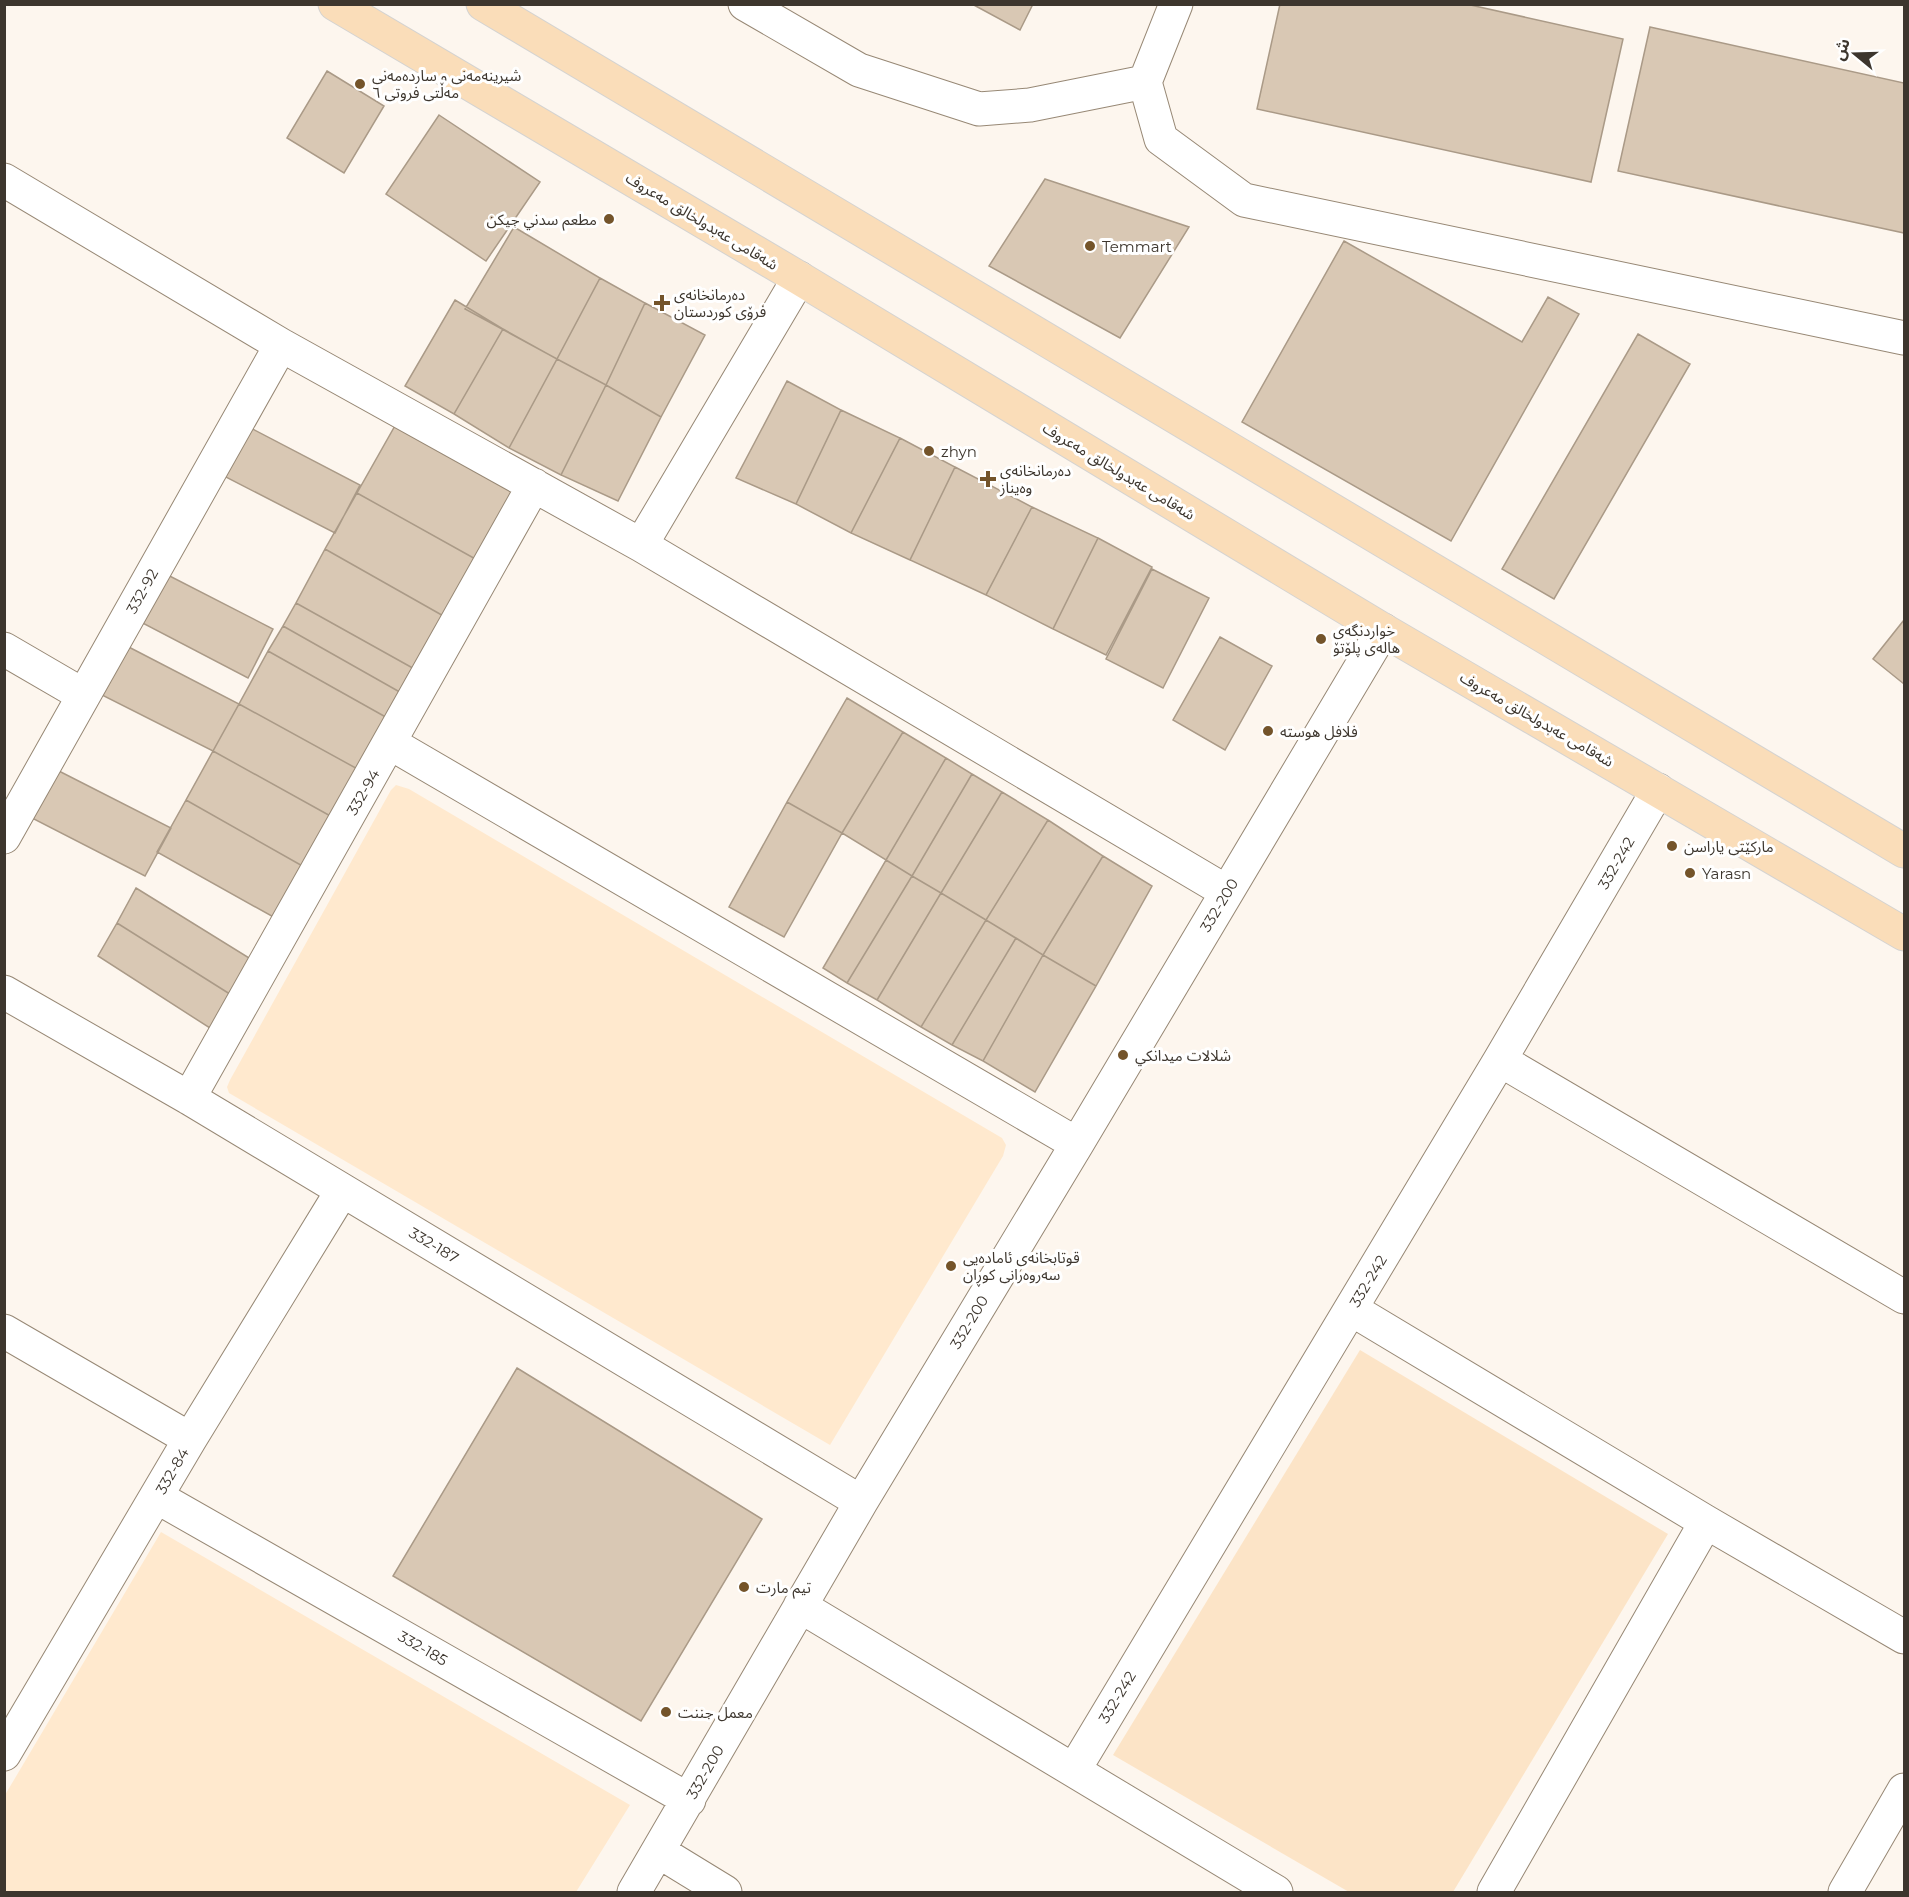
<svg xmlns="http://www.w3.org/2000/svg" width="1909" height="1897" viewBox="0 0 1909 1897" font-family="Montserrat,'Noto Sans Arabic',sans-serif">
<rect width="100%" height="100%" fill="#fdf6ee"/>
<!-- built -->
<path fill="#ffe9ce" d="M396 785 409 789 1002 1138 1006 1145 1003 1156 830 1445 229 1093 227 1087 230 1080 391 790Z
M161 1532 630 1805 576 1892H5V1795Z"/>
<!-- green -->
<path fill="#fce4c7" d="M1360 1350 1668 1534 1453 1892H1349L1113 1755Z"/>
<!-- building -->
<path fill="#d9c8b4" stroke="#aa9a87" stroke-width="1.5" d="M972 4H1033L1020 30Z
M1280 4H1466L1623 39 1591 182 1257 109Z
M1650 27 1904 83V233L1618 171Z
M327 71 384 106 344 173 287 138Z
M439 115 540 182 486 261 386 194Z
M1045 179 1189 227 1120 338 989 266Z
M514 227 600 278 557 359 465 309Z
M1344 241 1522 342 1548 297 1579 314 1451 541 1242 422Z
M600 278 645 303 606 385 557 359Z
M455 300 503 329 454 414 405 386Z
M645 303 705 335 661 417 606 385Z
M503 329 557 359 509 448 454 414Z
M1638 334 1690 364 1554 599 1502 569Z
M557 359 606 385 561 475 509 448Z
M787 381 841 410 796 504 736 478Z
M606 385 661 417 618 501 561 475Z
M841 410 900 438 851 533 796 504Z
M243 424 360 485 335 533 218 473Z
M396 424 518 492 479 561 357 493Z
M900 438 955 467 910 560 851 533Z
M955 467 1032 507 986 595 910 560Z
M357 493 479 561 447 618 325 549Z
M1032 507 1098 538 1053 629 986 595Z
M1098 538 1152 567 1106 655 1053 629Z
M325 549 447 618 418 671 296 603Z
M156 569 273 629 248 678 131 617Z
M1152 569 1209 598 1163 688 1106 659Z
M296 603 418 671 405 695 283 626Z
M1904 620V684L1873 659Z
M283 626 405 695 391 720 268 651Z
M1220 637 1272 666 1225 750 1173 720Z
M121 643 239 704 213 751 96 692Z
M268 651 391 720 363 772 239 704Z
M847 698 903 732 842 833 787 802Z
M239 704 363 772 334 818 213 751Z
M903 732 946 758 886 860 842 833Z
M213 751 334 818 306 868 186 800Z
M946 758 972 774 912 876 886 860Z
M53 768 171 828 145 876 28 816Z
M972 774 1002 792 941 893 912 876Z
M1002 792 1048 820 986 920 941 893Z
M186 800 306 868 277 919 157 852Z
M787 802 842 833 784 937 729 907Z
M1048 820 1103 856 1043 955 986 920Z
M1103 856 1152 886 1096 986 1043 955Z
M886 860 912 876 847 983 823 968Z
M912 876 941 893 877 1000 847 983Z
M136 888 254 961 233 996 117 923Z
M941 893 986 920 921 1027 877 1000Z
M986 920 1016 938 952 1045 921 1027Z
M117 923 233 996 213 1030 98 956Z
M1016 938 1043 955 983 1061 952 1045Z
M1043 955 1096 986 1035 1092 983 1061Z
M517 1368 762 1519 641 1721 393 1576Z"/>
<g fill="none" stroke-linecap="round" stroke-linejoin="round">
<defs>
<path id="minor" d="M745 4 859 70 979 109 1030 105 1145 82
M1176 4 1145 82 1161 139 1244 200 1904 338
M4 180 281 345 641 545 1227 892
M641 545 799 278
M4 649 83 695
M390 743 1077 1144
M4 837 281 345
M4 992 189 1098 861 1502
M1500 1060 1904 1297
M189 1098 534 485
M1351 1309 1706 1522 1904 1637
M4 1331 190 1439
M157 1497 689 1800
M800 1606 1276 1892
M4 1754 190 1439 342 1191
M1074 1770 1500 1060 1658 790
M658 1851 725 1892
M634 1892 861 1502 1077 1144 1383 630
M1494 1892 1706 1522
M1845 1892 1904 1790"/>
<path id="major" d="M335 4 799 278 1383 630 1904 934
M483 4 1904 851"/>
</defs>
<!-- minor casing -->
<use href="#minor" stroke="#978875" stroke-width="35"/>
<!-- major casing -->
<use href="#major" stroke="#d4d3d1" stroke-width="35"/>
<!-- minor -->
<use href="#minor" stroke="#fff" stroke-width="33"/>
<!-- major -->
<use href="#major" stroke="#faddb9" stroke-width="33"/>
</g>
<!-- markers -->
<g fill="#74542a" stroke="#fff" stroke-width="2">
<circle cx="360" cy="84" r="6"/>
<circle cx="609" cy="219" r="6"/>
<circle cx="1090" cy="246" r="6"/>
<path d="M659 294h6v6h6v6h-6v6h-6v-6h-6v-6h6z"/>
<circle cx="929" cy="451" r="6"/>
<path d="M985 470h6v6h6v6h-6v6h-6v-6h-6v-6h6z"/>
<circle cx="1321" cy="639" r="6"/>
<circle cx="1268" cy="731" r="6"/>
<circle cx="1672" cy="846" r="6"/>
<circle cx="1690" cy="873" r="6"/>
<circle cx="1123" cy="1055" r="6"/>
<circle cx="951" cy="1266" r="6"/>
<circle cx="744" cy="1587" r="6"/>
<circle cx="666" cy="1712" r="6"/>
</g>
<g text-anchor="middle" dominant-baseline="central" stroke-width="6" stroke-linejoin="round" paint-order="stroke">
<!-- poi labels -->
<g font-size="15" fill="#3d362e" stroke="#fff" text-anchor="start">
<text x="372" y="75">شیرینەمەنی و ساردەمەنی<tspan x="372" dy="17">مەڵتی فروتی ٦</tspan></text>
<text x="597" y="219" text-anchor="end">مطعم سدني جيكن</text>
<text x="1102" y="246">Temmart</text>
<text x="674" y="294">دەرمانخانەی<tspan x="674" dy="17">فرۆی کوردستان</tspan></text>
<text x="941" y="451">zhyn</text>
<text x="1000" y="470">دەرمانخانەی<tspan x="1000" dy="17">وەیناز</tspan></text>
<text x="1333" y="630">خواردنگەی<tspan x="1333" dy="17">هالەی پلۆتۆ</tspan></text>
<text x="1280" y="731">فلافل هوسته</text>
<text x="1684" y="846">مارکێتی یاراسن</text>
<text x="1702" y="873">Yarasn</text>
<text x="1135" y="1055">شلالات ميدانكي</text>
<text x="963" y="1257">قوتابخانەی ئامادەیی<tspan x="963" dy="17">سەروەرانی کوڕان</tspan></text>
<text x="756" y="1587">تيم مارت</text>
<text x="678" y="1712">معمل جننت</text>
</g>
<!-- street labels -->
<g font-size="15" fill="#3d362e" stroke="#fff">
<text transform="translate(702 221) rotate(31)">شەقامی عەبدولخالق مەعروف</text>
<text transform="translate(1119 471) rotate(31)">شەقامی عەبدولخالق مەعروف</text>
<text transform="translate(142 591) rotate(-61)">332-92</text>
<text transform="translate(1537 719) rotate(30)">شەقامی عەبدولخالق مەعروف</text>
<text transform="translate(363 792) rotate(-60)">332-94</text>
<text transform="translate(1616 863) rotate(-60)">332-242</text>
<text transform="translate(1219 905) rotate(-59)">332-200</text>
<text transform="translate(434 1245) rotate(31)">332-187</text>
<text transform="translate(1368 1281) rotate(-59)">332-242</text>
<text transform="translate(969 1322) rotate(-59)">332-200</text>
<text transform="translate(172 1471) rotate(-60)">332-84</text>
<text transform="translate(423 1648) rotate(30)">332-185</text>
<text transform="translate(1117 1697) rotate(-59)">332-242</text>
<text transform="translate(705 1772) rotate(-60)">332-200</text>
</g>
</g>
<!-- border -->
<rect width="1909" height="1897" fill="none" stroke="#3d362e" stroke-width="12"/>
<!-- north arrow -->
<g transform="translate(1855 54) rotate(289)" stroke="#ffffff" stroke-width="4.5" paint-order="stroke">
<path d="M0-4.5L10 22L0 15L-10 22Z" fill="#3d362e"/>
<text y="-9" font-size="16" font-weight="bold" text-anchor="middle" fill="#3d362e">ش</text>
</g>
</svg>
